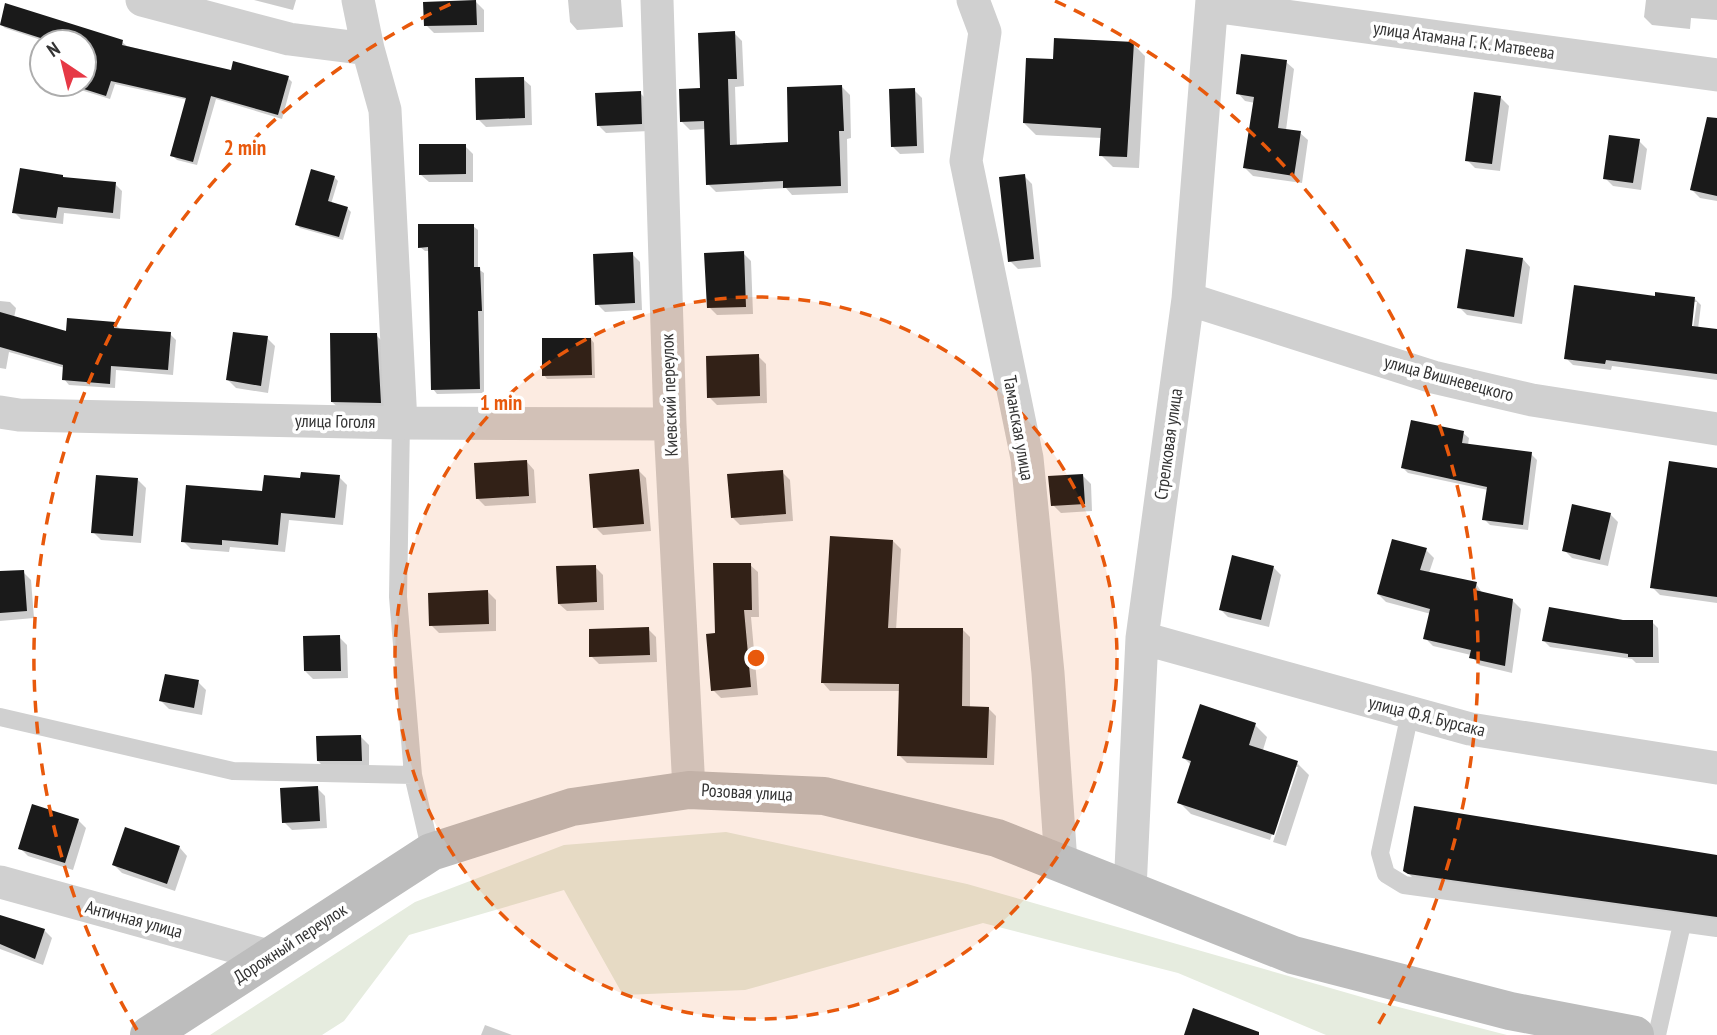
<svg xmlns="http://www.w3.org/2000/svg" width="1717" height="1035" viewBox="0 0 1717 1035" font-family="'PT Sans Narrow',sans-serif">
<rect width="100%" height="100%" fill="#fff"/>
<!-- green -->
<path fill="#e6ecdf" d="M726 832 967 884 1379 1002 1507 1035H1326L1178 973 983 923 745 990 623 995 564 890 409 935 344 1021 322 1035H210L415 902 564 845Z"/>
<!-- shadow -->
<path fill="#0003" fill-rule="evenodd" d="M254 0H296L293 10Z
M568 0H621L623 27 577 30 570 22Z
M1646 0H1717V20L1691 18 1690 29 1652 25 1644 17Z
M476 2 484 10V32L434 33 426 25Z
M6 6 122 42 127 46 232 72 288 78 292 82 282 119 216 99 197 165 177 160 172 155 188 100 115 84 110 99 61 84H84V42H47L5 28 0 24Z
M734 33 742 41 744 86 735 87 737 146 790 144 842 87 850 95 851 138 847 139 848 193 792 195 786 188 716 192 708 184 706 129 690 130 682 122Z
M1133 44 1145 56 1139 168 1113 167 1101 155 1102 138 1036 135 1024 123 1054 61Z
M1286 62 1294 69 1286 130 1300 133 1308 140 1302 183 1253 176 1245 168 1255 103 1245 101 1238 93Z
M523 79 531 86 532 125 486 127 478 119Z
M914 90 922 98 924 153 900 154 892 146Z
M640 93 648 101 649 131 606 133 598 125Z
M1501 98 1509 106 1500 171 1475 168 1467 160Z
M1639 141 1647 149 1641 190 1613 186 1605 178Z
M465 146 473 154V182H429L421 175Z
M1717 146V201L1700 198 1692 190Z
M1024 176 1032 184 1041 267 1018 269 1010 261Z
M334 177 338 181 331 204 347 208 351 212 343 240 300 228 296 224Z
M65 179 115 184 122 191 120 219 64 213 63 224 21 219 14 212Z
M473 226 478 230V269L484 273V393L437 394 433 389 430 251H425L420 247Z
M743 253 751 261 753 314 717 315 709 307Z
M632 254 640 262 642 310 605 312 597 304Z
M1523 259 1530 267 1522 324 1467 315 1459 307Z
M1656 298 1695 299 1701 305 1698 329 1717 331V380L1612 366 1611 370 1573 365 1566 358ZM1693 302H1697L1692 335H1689Z
M0 301 10 302 16 308 14 318 67 333 114 323 121 330 170 334 176 340 173 375 116 370 115 388 69 385 64 379 65 368 9 352 6 369 0 368Z
M376 335 384 343 388 410 340 409 332 402Z
M267 338 275 346 268 393 236 388 228 380Z
M591 339 594 343 595 378 547 379 544 375Z
M758 356 766 364 767 403 717 405 709 397Z
M1463 433 1469 438 1468 445 1531 454 1537 460 1528 530 1490 525 1484 519 1488 490 1408 473 1402 467Z
M527 462 534 470 536 503 485 506 477 498Z
M1717 469V603L1660 595 1652 587Z
M638 470 646 478 651 531 603 535 595 527Z
M782 472 790 480 793 521 740 525 732 517Z
M1083 476 1091 484 1092 511 1061 513 1053 505Z
M339 477 347 485 343 525 289 520 285 552 230 547 229 552 191 549 183 541 264 493 302 480Z
M138 480 146 488 141 543 101 540 93 532Z
M1610 514 1618 522 1608 566 1572 558 1564 550Z
M893 541 901 549 896 630 962 629 970 637V708H988L996 716 994 765 907 763 899 755 901 691H830L823 683Z
M1426 550 1434 558 1429 573 1476 584 1483 594 1513 601 1521 609 1512 673 1479 665 1471 655 1433 646 1425 638 1431 614 1386 602 1378 594Z
M750 565 758 572 759 617H751L758 695 721 698 713 690 717 635Z
M595 567 603 575 604 610 567 611 559 604Z
M1273 567 1281 575 1269 627 1228 617 1221 610Z
M23 572 31 580 34 618 0 621V573Z
M488 592 496 600V631L439 633 431 625Z
M1622 622H1652L1658 628 1659 663H1636L1632 659 1550 647 1544 641Z
M648 629 656 637 657 662 599 664 591 656Z
M339 637 347 645 348 678 313 679 305 671Z
M198 682 206 690 202 715 169 709 161 701Z
M1255 725 1267 737 1263 750 1297 763 1309 775 1286 846 1273 842 1298 767H1294L1270 840 1191 814 1179 802 1191 765 1184 758Z
M361 737 369 745V768L326 769 318 761Z
M317 788 325 796 327 828 292 830 284 822Z
M78 820 86 828 73 870 28 856 20 848Z
M126 830 180 848 187 856 175 891 122 873 114 865Z
M1717 857V923L1414 879 1405 870Z
M0 917 44 930 52 938 43 965 0 949Z
M485 1025 512 1035H481Z"/>
<!-- building -->
<path fill="#1a1a1a" d="M476 0 477 25 424 26 423 2Z
M5 3 123 40 122 45 231 70 233 61 289 76 278 115 211 96 193 162 170 156 186 98 111 81 106 96 68 84H84V42H53L0 25Z
M735 31 737 79H728L730 145 788 142 787 87 842 85 844 131H839L841 186 783 188V181L706 185 704 121 680 122 679 89 700 88 698 33Z
M1054 38 1134 42 1127 157 1099 156 1101 128 1023 123 1026 58 1053 59Z
M1241 54 1287 60 1278 128 1301 131 1294 176 1243 168 1254 97 1236 94Z
M524 77 525 118 476 120 475 78Z
M915 88 917 146 891 147 889 89Z
M641 91 642 124 597 126 595 93Z
M1474 92 1501 96 1492 164 1465 161Z
M1707 117 1717 118V196L1690 190Z
M1609 135 1640 139 1633 183 1603 179Z
M419 144H466V174L419 175Z
M20 168 63 175V177L116 182 113 213 58 207 56 218 12 213Z
M311 169 335 176 328 201 348 207 339 237 295 225Z
M1025 174 1034 259 1008 262 999 177Z
M418 224H474V267H480L482 311H478L480 389 431 390 428 247 418 248Z
M1466 249 1523 258 1514 317 1457 308Z
M744 251 746 307 707 308 704 253Z
M633 252 635 303 595 305 593 254Z
M1574 285 1655 296V292L1695 297 1692 326 1717 329V374L1606 360 1605 364 1564 359Z
M0 312 66 331 67 318 115 322 114 328 171 332 168 370 111 366 110 384 62 380 63 365 0 347Z
M233 332 268 336 261 386 226 380Z
M330 333H377L381 403 331 402Z
M542 338H591L592 375 542 376Z
M759 354 760 396 707 398 706 356Z
M1411 420 1464 431 1462 443 1532 452 1523 525 1482 520 1487 487 1401 468Z
M527 460 529 496 476 499 474 463Z
M1669 461 1717 468V597L1650 588Z
M639 469 644 524 593 528 589 474Z
M783 470 786 514 731 518 727 474Z
M301 472 340 475 335 518 281 513 278 545 222 540V545L181 542 186 485 262 491 264 475 300 478Z
M1083 474 1085 504 1051 506 1048 476Z
M96 475 138 478 133 536 91 533Z
M1572 504 1611 513 1600 560 1562 551Z
M830 536 893 540 888 628H963L962 706 989 707 987 758 897 756 899 684 821 683Z
M1392 539 1427 548 1420 570 1477 582 1475 590 1513 599 1505 666 1469 658 1471 650 1423 639 1430 609 1377 594Z
M1232 555 1274 566 1261 620 1219 610Z
M713 563H751L752 610H744L751 687 711 691 706 634 715 633Z
M596 565 597 602 558 604 556 566Z
M24 570 27 611 0 613V571Z
M488 590 489 624 429 626 428 593Z
M1549 607 1623 620H1653V657H1628V654L1542 641Z
M649 627 650 655 589 657V629Z
M340 635 341 671H304L303 636Z
M165 674 199 680 194 708 159 701Z
M1200 704 1256 723 1249 745 1298 761 1274 835 1177 803 1191 761 1182 758Z
M361 735 362 761H317L316 736Z
M318 786 320 821 282 823 280 788Z
M32 804 79 819 65 863 18 849Z
M1414 806 1717 855V917L1408 874 1403 871Z
M125 827 180 846 167 884 112 865Z
M0 915 45 929 35 959 0 944Z
M1193 1008 1259 1032V1035H1184Z"/>
<g fill="none" stroke-linecap="round" stroke-linejoin="round">
<!-- service -->
<path stroke="#d0d0d0" stroke-width="18" d="M401 423 398 597 413 775 431 852
M1410 713 1380 853 1386 874 1404 885 1717 928
M0 717 233 771 413 775
M1657 1035 1682 924"/>
<!-- minor -->
<path stroke="#d0d0d0" stroke-width="33" d="M142 0 289 39 368 49
M358 0 368 49 385 110 401 423
M657 0 670 424 689 790
M973 0 985 32 966 161 1027 458 1048 673 1061 863
M1212 6 1717 75
M1188 299 1433 377 1532 400 1717 429
M0 412 19 415 401 423 670 424
M1142 638 1470 729 1717 768
M0 882 268 956
M1130 889 1142 638 1188 299 1212 0"/>
<!-- secondary -->
<path stroke="#bdbdbd" stroke-width="38" d="M149 1035 431 852 572 807 689 790 824 796 997 838 1293 955 1510 1011 1635 1035"/>
</g>
<!-- distance rings -->
<circle cx="756" cy="658" r="361" fill="#e8590c" fill-opacity=".12"/>
<g fill="none" stroke="#e8590c" stroke-width="3.5" stroke-dasharray="12 9">
<circle cx="756" cy="658" r="361"/>
<path d="M137 1030A722 722 0 0 1 457 1M1055 1A722 722 0 0 1 1375 1030"/>
</g>
<g text-anchor="middle" dominant-baseline="central" stroke-width="7" stroke-linejoin="round" paint-order="stroke">
<!-- street labels -->
<g font-size="18" fill="#333" stroke="#fff">
<text transform="translate(1464 40) rotate(8)">улица Атамана Г. К. Матвеева</text>
<text transform="translate(1449 378) rotate(15)">улица Вишневецкого</text>
<text transform="translate(669 395) rotate(-92)">Киевский переулок</text>
<text transform="translate(335 421) rotate(1)">улица Гоголя</text>
<text transform="translate(1019 428) rotate(80)">Таманская улица</text>
<text transform="translate(1168 444) rotate(-82)">Стрелковая улица</text>
<text transform="translate(1427 716) rotate(14)">улица Ф.Я. Бурсака</text>
<text transform="translate(747 792) rotate(3)">Розовая улица</text>
<text transform="translate(134 919) rotate(15)">Античная улица</text>
<text transform="translate(290 943) rotate(-33)">Дорожный переулок</text>
</g>
</g>
<circle cx="756" cy="658" r="10" fill="#e8590c" stroke="#fff" stroke-width="3.5"/>
<g font-size="21" text-anchor="middle" font-weight="bold" fill="#e8590c" stroke="#fff" stroke-width="7" stroke-linejoin="round" paint-order="stroke">
<text x="245" y="155">2 min</text>
<text x="501" y="410">1 min</text>
</g>
<!-- north arrow -->
<g transform="translate(63 63) rotate(325)"><circle r="33" fill="#ffffff" stroke="#adadad" stroke-width="2"/>
<path d="M0-5L12 26L0 18L-12 26Z" fill="#e63946"/>
<text y="-10" font-size="19" font-weight="bold" text-anchor="middle" fill="#333333">N</text>
</g>
</svg>
